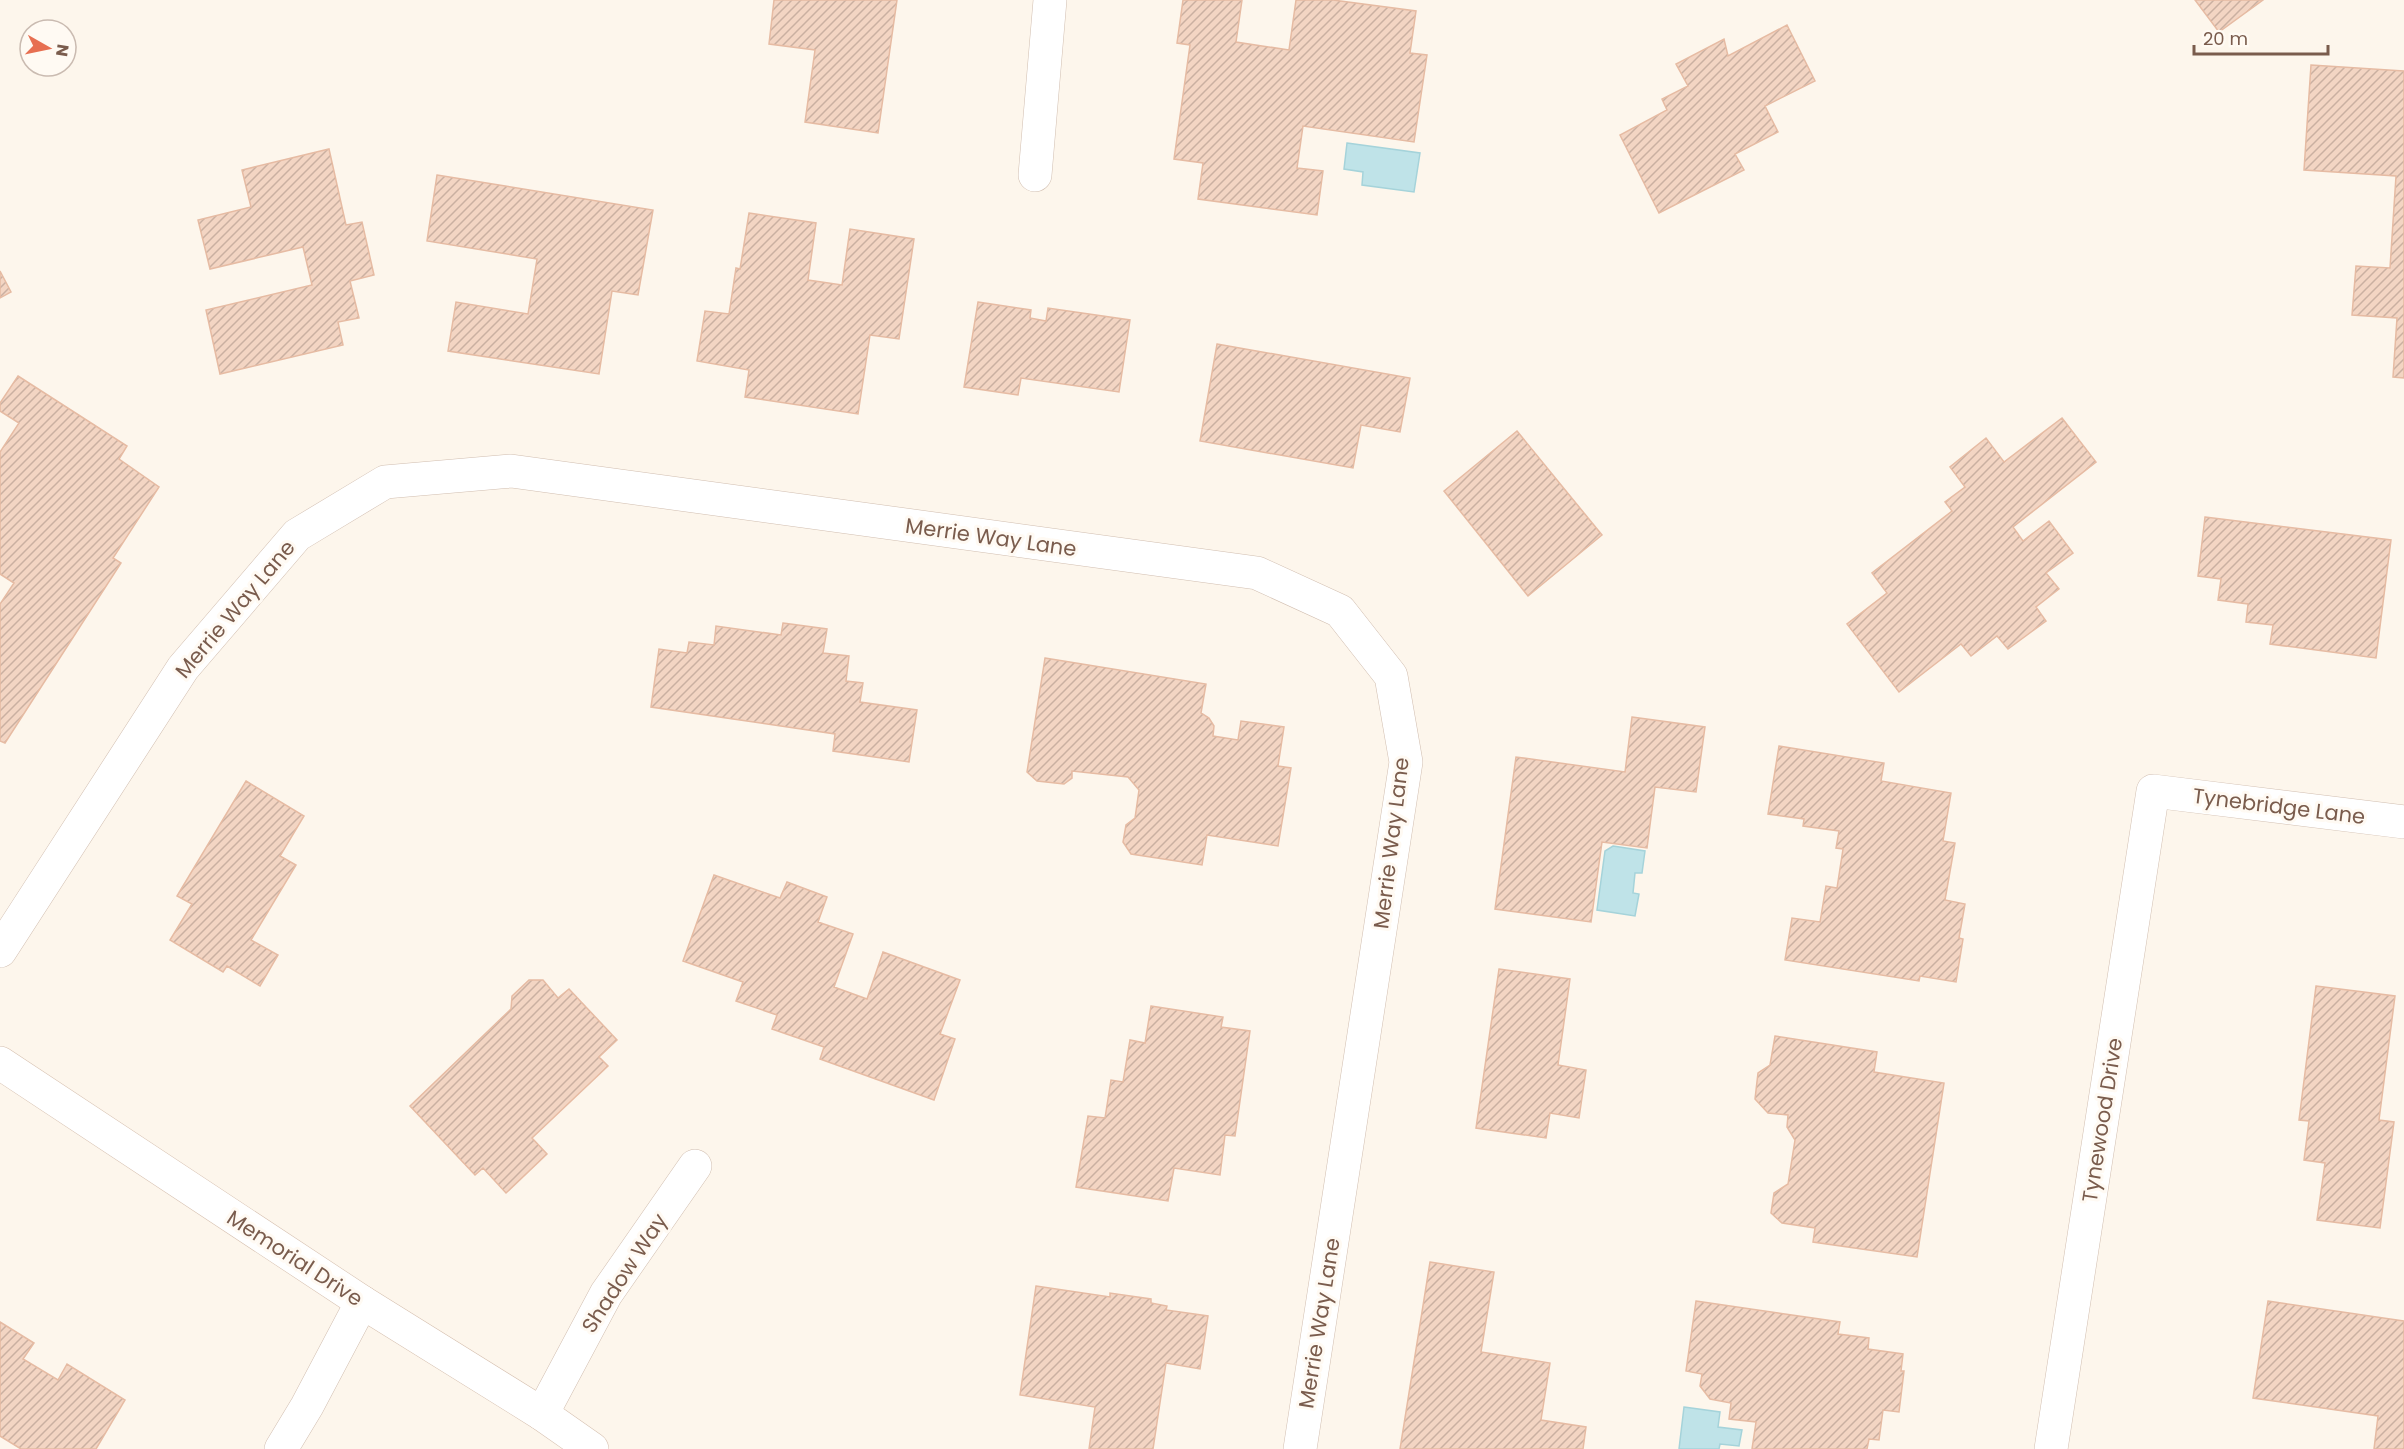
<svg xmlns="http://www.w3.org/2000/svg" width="2404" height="1449" viewBox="0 0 2404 1449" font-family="Poppins,sans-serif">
<defs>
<pattern id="building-hatch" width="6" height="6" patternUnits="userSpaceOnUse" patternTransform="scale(1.5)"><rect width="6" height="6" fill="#f3d5c3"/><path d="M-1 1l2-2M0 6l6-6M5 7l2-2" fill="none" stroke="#cab0a1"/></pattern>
</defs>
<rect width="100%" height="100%" fill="#fdf6ec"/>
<!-- water -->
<path fill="#bfe3e8" stroke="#a5d3da" stroke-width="1.5" d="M1347 143 1420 153 1414 192 1362 185 1363 172 1344 169Z
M1613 846 1645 851 1642 873H1635L1633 893 1639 894 1635 916 1597 910 1605 851Z
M1684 1407 1720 1412 1718 1427 1742 1430 1739 1446 1720 1444 1719 1449H1679Z"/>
<!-- building -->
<path fill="url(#building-hatch)" stroke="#e6bba3" stroke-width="1.5" d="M774 0H897L878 133 805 122 815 50 769 44Z
M1183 0H1242L1236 42 1289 50 1296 0H1333L1416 11 1410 53 1427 55 1414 142 1303 126 1297 168 1323 171 1317 215 1198 199 1203 163 1174 159 1190 45 1177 43Z
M2195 0H2263L2219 32Z
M1787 25 1815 81 1765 106 1778 132 1735 154 1744 170 1659 213 1620 135 1667 110 1662 99 1688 86 1676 64 1724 39 1728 56Z
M2311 65 2404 71V378L2393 377 2397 318 2352 315 2356 266 2390 268 2396 176 2304 170Z
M329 149 346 225 362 222 374 275 350 281 359 318 338 322 343 345 220 374 206 310 312 285 303 247 210 269 198 220 251 207 242 170Z
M437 175 653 210 638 295 612 291 599 374 448 351 456 302 528 314 537 259 427 241Z
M749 213 816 223 808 280 842 285 850 229 914 239 899 339 870 335 858 414 745 397 749 370 697 361 705 311 729 314 736 268 740 269Z
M0 271 11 292 0 298Z
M978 302 1031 310 1030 318 1046 321 1048 308 1130 320 1119 392 1021 378 1018 395 964 387Z
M1217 344 1410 378 1400 432 1361 425 1353 468 1200 441Z
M18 376 127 446 119 459 159 487 113 558 121 563 5 743 0 741V604L14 583 0 574V452L19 423 0 411V403Z
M2062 418 2096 462 2013 527 2023 541 2049 521 2073 553 2046 573 2059 589 2036 607 2046 621 2008 649 1997 636 1971 656 1961 644 1899 692 1847 624 1887 593 1872 573 1952 511 1945 502 1965 487 1950 467 1986 438 2004 462Z
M1517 431 1602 535 1528 596 1444 491Z
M2205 517 2391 540 2376 658 2270 644 2273 625 2246 622 2248 604 2218 600 2221 579 2198 576Z
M783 623 827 629 823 653 849 656 846 681 863 683 860 702 917 710 909 762 833 751 835 734 651 707 659 649 687 653 689 642 714 645 716 626 781 635Z
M1045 658 1206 684 1201 713 1209 718 1214 726 1213 736 1238 740 1241 721 1284 727 1278 766 1291 768 1278 846 1207 835 1202 865 1131 854 1123 842 1126 825 1135 818 1139 790 1128 777 1072 771V778L1064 784 1037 781 1027 772Z
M1632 717 1705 727 1696 792 1655 787 1647 848 1602 842 1591 922 1495 909 1516 757 1625 772Z
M1779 746 1884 763 1881 781 1951 793 1943 841 1955 843 1945 900 1965 904 1959 938 1963 939 1956 982 1920 976 1919 981 1785 960 1792 918 1820 922 1826 886 1837 888 1843 849 1836 848 1839 831 1803 826 1804 819 1768 814Z
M246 781 304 816 280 856 296 865 251 940 278 955 260 986 227 966 223 972 170 940 192 904 177 896Z
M714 875 780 898 787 882 827 897 818 922 853 934 834 987 867 999 883 952 960 980 940 1034 955 1039 934 1100 820 1059 824 1047 772 1029 777 1015 736 1001 743 982 683 961Z
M1499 969 1570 979 1558 1065 1586 1070 1579 1118 1550 1113 1546 1138 1476 1128Z
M529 980H543L558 998 569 989 617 1040 599 1057 608 1066 532 1138 547 1154 506 1193 483 1168 475 1175 410 1106 511 1009 512 996Z
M2316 986 2395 996 2379 1120 2394 1122 2380 1228 2317 1220 2325 1163 2304 1160 2309 1121 2299 1120Z
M1151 1006 1223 1017 1221 1027 1250 1031 1235 1136 1225 1135 1220 1175 1174 1168 1168 1201 1076 1187 1088 1116 1105 1118 1111 1080 1123 1082 1130 1040 1145 1043Z
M1775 1036 1877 1052 1874 1072 1944 1083 1917 1257 1813 1242 1815 1228 1782 1223 1771 1213 1774 1193 1788 1184 1795 1140 1787 1127 1788 1115 1768 1113 1755 1099 1758 1073 1770 1065Z
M1430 1262 1494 1272 1481 1352 1550 1363 1541 1420 1586 1427 1583 1449H1400Z
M1036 1286 1110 1297V1293L1151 1299V1303L1167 1306 1166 1310 1208 1316 1200 1369 1166 1363 1153 1449H1089L1095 1407 1020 1395Z
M1696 1301 1840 1322 1838 1334 1869 1338 1868 1349 1903 1354 1901 1371H1904L1899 1412 1883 1410 1879 1440 1869 1439 1867 1449H1752L1756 1422 1729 1419 1731 1403 1710 1399 1700 1386 1702 1374 1686 1371Z
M2268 1301 2404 1321V1449H2374L2378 1416 2253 1398Z
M0 1322 34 1343 23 1359 58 1380 67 1364 125 1400 96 1449H21L0 1436Z"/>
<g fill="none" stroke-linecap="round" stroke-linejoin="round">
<defs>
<path id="street" d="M1035 175 1050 0
M0 951 183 668 297 535 385 482 511 471 1257 573 1340 611 1391 676 1406 762 1300 1449
M542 1414 606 1294 695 1166
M281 1449 307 1406 362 1302
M2051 1449 2153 791 2404 822"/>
<path id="secondary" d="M0 1063 362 1302 542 1414 592 1449"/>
</defs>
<!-- street casing -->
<use href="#street" stroke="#d1beb0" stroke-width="34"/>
<!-- secondary casing -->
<use href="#secondary" stroke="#d6c0b0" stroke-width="34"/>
<!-- street -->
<use href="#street" stroke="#fff" stroke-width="33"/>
<!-- secondary -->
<use href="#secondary" stroke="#fff" stroke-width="33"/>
</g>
<g text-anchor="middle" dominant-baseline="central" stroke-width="6" stroke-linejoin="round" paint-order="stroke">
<!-- street labels -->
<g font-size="21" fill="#7a5c4d" stroke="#fffaf3">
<text transform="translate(991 537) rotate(8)">Merrie Way Lane</text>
<text transform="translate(235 609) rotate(-50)">Merrie Way Lane</text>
<text transform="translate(2279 806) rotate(7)">Tynebridge Lane</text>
<text transform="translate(1391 843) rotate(-83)">Merrie Way Lane</text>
<text transform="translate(2102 1120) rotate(-81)">Tynewood Drive</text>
<text transform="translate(295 1258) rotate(33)">Memorial Drive</text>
<text transform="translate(624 1273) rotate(-57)">Shadow Way</text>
<text transform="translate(1319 1323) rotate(-81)">Merrie Way Lane</text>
</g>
</g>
<!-- north arrow -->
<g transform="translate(48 48) rotate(99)"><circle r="28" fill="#fffaf3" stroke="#cabbb1" stroke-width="1.5"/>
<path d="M0-4.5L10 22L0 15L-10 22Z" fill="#e76f51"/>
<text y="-9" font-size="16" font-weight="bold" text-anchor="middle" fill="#7a5c4d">N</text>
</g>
<!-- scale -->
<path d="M2194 45v9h134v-9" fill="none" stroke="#7a5c4d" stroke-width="3"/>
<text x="2203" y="45" font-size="18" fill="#7a5c4d" stroke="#fffaf3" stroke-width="4.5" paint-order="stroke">20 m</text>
</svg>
